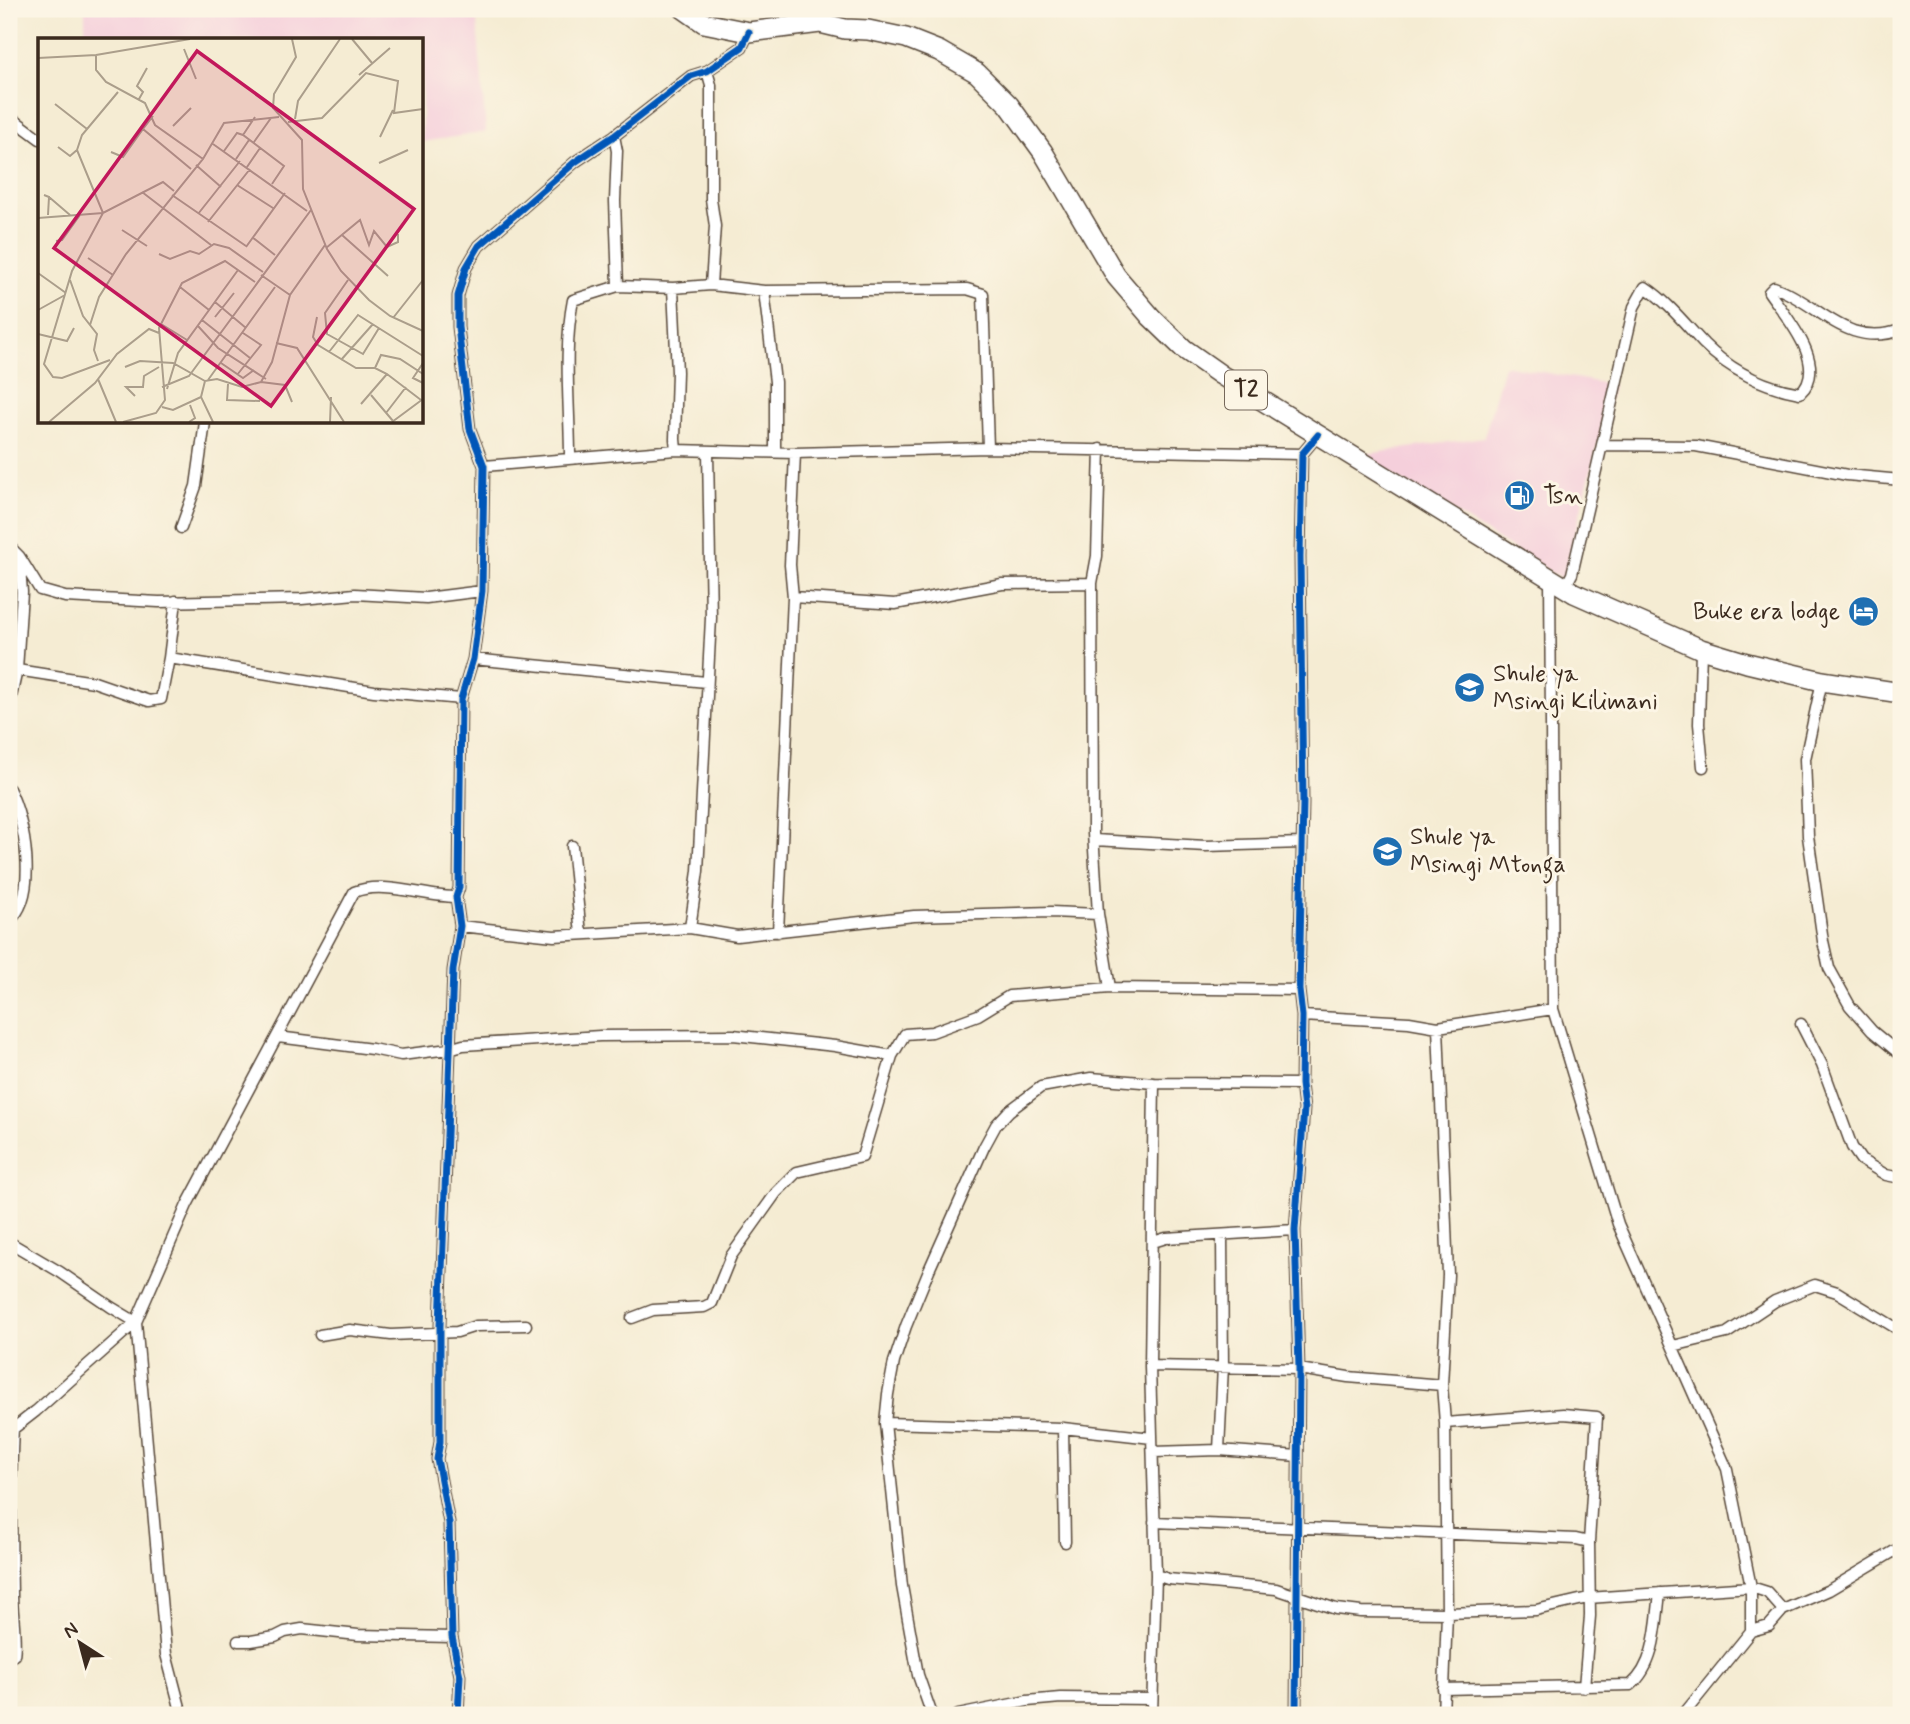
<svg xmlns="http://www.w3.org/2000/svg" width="1910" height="1724" viewBox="0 0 1910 1724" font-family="Mynerve,sans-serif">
<rect width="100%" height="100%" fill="#fcf5e5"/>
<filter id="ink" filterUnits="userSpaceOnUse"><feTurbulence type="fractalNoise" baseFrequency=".0143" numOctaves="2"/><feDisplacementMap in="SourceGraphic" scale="14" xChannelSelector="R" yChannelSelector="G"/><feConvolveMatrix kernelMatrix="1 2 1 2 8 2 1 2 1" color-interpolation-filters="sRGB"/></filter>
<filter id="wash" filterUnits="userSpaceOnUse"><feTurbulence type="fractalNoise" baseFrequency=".00686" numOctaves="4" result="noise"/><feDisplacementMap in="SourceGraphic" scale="28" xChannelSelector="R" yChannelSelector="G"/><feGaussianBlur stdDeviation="1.57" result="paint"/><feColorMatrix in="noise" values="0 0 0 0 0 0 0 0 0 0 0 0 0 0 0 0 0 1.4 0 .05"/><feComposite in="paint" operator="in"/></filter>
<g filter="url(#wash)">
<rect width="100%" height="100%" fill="#f5ecd3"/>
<!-- built -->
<path fill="#f5cfdb" d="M85 9H476L486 132 422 142V40H85Z
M1504 365 1613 385 1563 580 1360 455 1484 437Z"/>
</g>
<g filter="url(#ink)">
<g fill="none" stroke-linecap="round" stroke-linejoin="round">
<defs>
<path id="street" d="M820 23 830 9
M707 71 711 85V199L715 226 711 285
M9 116 40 139
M614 136 617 151 615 201 618 286
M673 288 677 372 675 439 676 450
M764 291 775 382V452
M1604 445 1696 446 1847 475 1901 480
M1100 449 1097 556 1092 583 1093 833 1098 914 1110 988
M570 458C570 406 563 350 573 300L618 286 673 288 711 285 764 291 967 289 983 294 988 448
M484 466 676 450 795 453 988 448 1302 454
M181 528 196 486 205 422
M9 546 19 556 40 590 65 597 159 602 302 599 355 594 426 598 482 591
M19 556 22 592 17 670 94 682 149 701 161 699 169 658 374 691 461 699
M1550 578 1553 1009 1618 1224 1727 1469 1751 1587V1631
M1565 587 1572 574 1634 307 1645 287C1668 302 1685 324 1704 344 1730 370 1764 387 1800 393 1830 366 1786 317 1769 292L1774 287C1821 304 1845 349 1901 330
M793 597 895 604 1002 584 1092 583
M1701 649 1699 724 1703 767
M169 658 176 601
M473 659 706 682
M1822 681 1805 759 1808 836 1823 941 1829 968 1850 1006 1872 1031 1901 1055
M9 706 17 670
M9 789C25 820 39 896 9 921
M1094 840 1206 846 1302 843
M572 846 581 934
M460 926 554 936 690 928 737 936 914 916 1051 912 1098 914
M690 928 698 871 711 618 708 452
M778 932 793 597 790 565 795 453
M1302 1016 1409 1022 1438 1027 1553 1009
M1801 1024 1822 1065 1852 1147 1861 1160 1886 1175 1901 1178
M1438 1027 1448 1275 1442 1385 1445 1423 1447 1613 1443 1715
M278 1037 372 1049 401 1055 449 1049 463 1045 600 1036 733 1035 835 1046 892 1056
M9 1242 60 1272 111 1307 136 1322 166 1654 182 1715
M1153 1242 1166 1238 1295 1230
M632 1318 653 1310 704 1307 712 1303 731 1256 776 1193 797 1172 862 1157 892 1056 905 1034 932 1032 978 1015 1009 996 1110 988 1299 990
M320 1335 350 1330 391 1335 457 1332 476 1326 526 1325
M1673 1346 1727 1333 1775 1301 1815 1285 1837 1292 1901 1331
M1150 1366 1299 1369 1348 1377 1442 1385
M885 1423 1063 1428 1152 1438
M1445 1423 1563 1414 1597 1417 1589 1542 1590 1616 1584 1687
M1063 1428 1065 1542
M9 1432 36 1411 136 1322 187 1205 354 892C382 880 426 897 456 897
M1219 1450 1223 1366 1222 1235
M1154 1452 1219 1450 1298 1456
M1154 1522 1576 1539 1589 1542
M1156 1575 1168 1579 1276 1589 1336 1609 1361 1612 1447 1613 1536 1610 1588 1598 1751 1587 1767 1592 1783 1610
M238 1641H251L275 1637 285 1632 302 1629 358 1635 452 1637
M9 1658 14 1655C17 1642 12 1611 12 1595 11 1539 10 1484 13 1428
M1443 1689 1631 1685C1656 1664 1656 1624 1660 1593
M458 1715 460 1676 452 1637 449 1523 437 1459 440 1442V1326L453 970 460 926 456 897 459 888 461 699 473 659 482 591 484 466 470 429 458 327V296L466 268 479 246 575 162 614 136 691 76 707 71 742 47 749 32
M932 1715 918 1675 902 1586 885 1423 888 1394 894 1362 906 1326 929 1270 984 1147 996 1125 1009 1111 1041 1087 1091 1078 1154 1083 1301 1084
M958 1715 1027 1701 1061 1698 1152 1699
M1152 1715 1156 1575 1150 1366 1154 1083
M1296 1715 1299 1369 1295 1230 1304 1109 1301 1084 1302 1016 1299 990 1303 803 1300 557 1302 454 1318 435
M1683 1715 1751 1631 1769 1626 1783 1610 1829 1590 1901 1547"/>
<path id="highway" d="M684 9 704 23 749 32 820 23 845 29 868 30 906 38 939 51 977 73 1009 105 1043 152 1116 276 1151 317 1184 349 1221 375 1574 593 1701 649 1747 663 1822 681 1901 693"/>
</defs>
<!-- street casing -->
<use href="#street" stroke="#574739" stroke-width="13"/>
<!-- highway casing -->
<use href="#highway" stroke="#574739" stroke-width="22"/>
<!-- street -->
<use href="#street" stroke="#fff" stroke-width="10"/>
<!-- highway -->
<use href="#highway" stroke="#fff" stroke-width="19"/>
<defs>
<path id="cycleway" d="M458 1715 460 1676 452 1637 449 1523 437 1459 440 1442V1326L453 970 460 926 456 897 459 888 461 699 473 659 482 591 484 466 470 429 458 327V296L466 268 479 246 575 162 614 136 691 76 707 71 742 47 749 32
M1296 1715 1299 1369 1295 1230 1304 1109 1301 1084 1302 1016 1299 990 1303 803 1300 557 1302 454 1318 435"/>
</defs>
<!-- cycleway casing -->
<use href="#cycleway" stroke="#fcf5e5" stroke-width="11"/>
<!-- cycleway -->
<use href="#cycleway" stroke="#0057b8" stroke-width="7"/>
</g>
</g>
<!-- icons -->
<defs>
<symbol id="fuel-disc" viewBox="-11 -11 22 22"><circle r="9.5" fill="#1f6fb2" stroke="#fcf5e5"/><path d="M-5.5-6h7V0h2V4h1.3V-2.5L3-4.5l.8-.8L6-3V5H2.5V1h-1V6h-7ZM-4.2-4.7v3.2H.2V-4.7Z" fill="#fff"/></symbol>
<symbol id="hotel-disc" viewBox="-11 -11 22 22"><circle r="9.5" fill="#1f6fb2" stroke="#fcf5e5"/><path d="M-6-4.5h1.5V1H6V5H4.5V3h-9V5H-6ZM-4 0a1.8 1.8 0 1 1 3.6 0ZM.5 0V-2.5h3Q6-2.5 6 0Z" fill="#fff"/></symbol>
<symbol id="school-disc" viewBox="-11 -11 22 22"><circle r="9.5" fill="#1f6fb2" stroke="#fcf5e5"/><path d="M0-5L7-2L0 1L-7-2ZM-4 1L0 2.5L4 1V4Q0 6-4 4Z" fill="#fff"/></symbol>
</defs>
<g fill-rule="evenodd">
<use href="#fuel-disc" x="1502" y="478" width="35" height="35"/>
<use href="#hotel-disc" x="1846" y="594" width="35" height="35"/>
<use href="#school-disc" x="1452" y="670" width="35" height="35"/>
<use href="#school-disc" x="1370" y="834" width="35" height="35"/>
</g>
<g text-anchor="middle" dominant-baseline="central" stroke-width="6" stroke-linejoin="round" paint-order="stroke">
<!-- shield labels -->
<rect fill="#fcf5e5" stroke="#75675a" stroke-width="2" x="1225" y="370.5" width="42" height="39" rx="5"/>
<g font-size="23" font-weight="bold" fill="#3b2a1e">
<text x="1246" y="390">T2</text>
</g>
<!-- poi labels -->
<g font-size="24" fill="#3b2a1e" stroke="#fcf5e5" text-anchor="start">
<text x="1543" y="496">Tsn</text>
<text x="1840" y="612" text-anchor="end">Buke era lodge</text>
<text x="1493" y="674">Shule ya<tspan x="1493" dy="28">Msingi Kilimani</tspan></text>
<text x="1410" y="837">Shule ya<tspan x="1410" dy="28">Msingi Mtonga</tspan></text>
</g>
</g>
<!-- overview -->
<g transform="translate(38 38)">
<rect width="385" height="385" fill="#f5ecd3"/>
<path fill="none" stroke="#ab9e8b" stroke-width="2" d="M254 1 258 19 236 56 235 70 264 102 265 151 289 211 303 233 331 262 352 278 385 293M314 1 334 25M146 11 158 41M58 17V32L68 44 107 65 117 87 165 121M0 20 58 17 152 1M321 37 352 10M101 61 105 54 99 48 109 30M17 66 49 91M115 78 105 91 153 131M257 81 260 63 302 1M250 84 284 80 328 35 360 43 356 75 385 71M135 88 153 70M205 97 217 79M342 99 355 72M216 104 233 80M175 106 269 173M20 109 32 118 39 112 65 175 34 233 6 326 15 339 24 340 72 322M39 112 44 97 80 54M186 113 199 95 205 97 246 128 234 146M73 114 85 119 105 91M198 121 211 102M341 125 370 112M158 127 183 149M209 129 222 110M199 147 235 170M104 154 173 207M6 157 11 159 10 177M134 157 208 208M11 159 32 177M160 176 202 123M0 180 65 175 125 144 136 153M170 184 212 131M84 192 109 208M304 197 350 238M214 199 237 217M18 203 24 202 42 177M208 209 247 155M288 210 322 182 331 207 336 193 349 209 360 204V196M121 216 132 221 152 213 161 216 176 206 191 210 225 234M50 220 75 237M0 235 28 255M223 237 252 257M32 242 45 278 59 296 56 312 60 323M310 242 287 275 289 296 325 316 341 290M142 249 171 272M177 264 208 290M0 272 27 257M177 279 196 255M279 279 275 299 280 307 318 330H337L349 336 383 362M355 280 385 242M164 282 212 320M123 286 149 302M52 287 61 259 88 216 165 121 186 85 241 79M160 288 180 310 228 341M0 296 29 303 36 290M238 305 259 310 306 384M291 314 320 277 385 318M303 322 335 286M183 325 205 340 216 332M385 325 375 340 385 345M87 329 102 323 135 325 167 343 179 341 204 349 223 344 247 347 254 364M337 330 343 317 362 321 385 336M199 337 223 307 205 295M60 341 78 384M170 342 237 249M167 343 163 359 175 384M223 344 234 324 252 257 287 207M190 346 189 362 222 363M124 349 151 338 273 172M129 351 140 315 200 232M333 357 355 383M97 358 88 349H105L106 338 121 329M323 366 349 336M124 369 135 372 163 359M348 375 368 349M11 384 57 345 79 316 111 291 121 295M85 384 118 375 127 362 121 290 144 245 187 223 217 244M151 384 157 380 152 367M292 384 293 359M354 384 385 361"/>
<path fill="#c2185b" fill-opacity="0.15" stroke="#c2185b" stroke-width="3.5" d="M159 13 376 171 233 368 16 210Z"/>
<rect width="385" height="385" fill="none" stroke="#3b2a1e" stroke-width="3.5"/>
</g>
<!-- margin -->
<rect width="1910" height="1724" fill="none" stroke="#fcf5e5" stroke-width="35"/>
<!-- north arrow -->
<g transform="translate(80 1643) rotate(324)" stroke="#fcf5e5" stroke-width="5" paint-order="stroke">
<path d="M0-5L12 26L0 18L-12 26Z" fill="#3b2a1e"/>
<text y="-10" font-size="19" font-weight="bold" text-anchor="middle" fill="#3b2a1e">N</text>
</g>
</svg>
